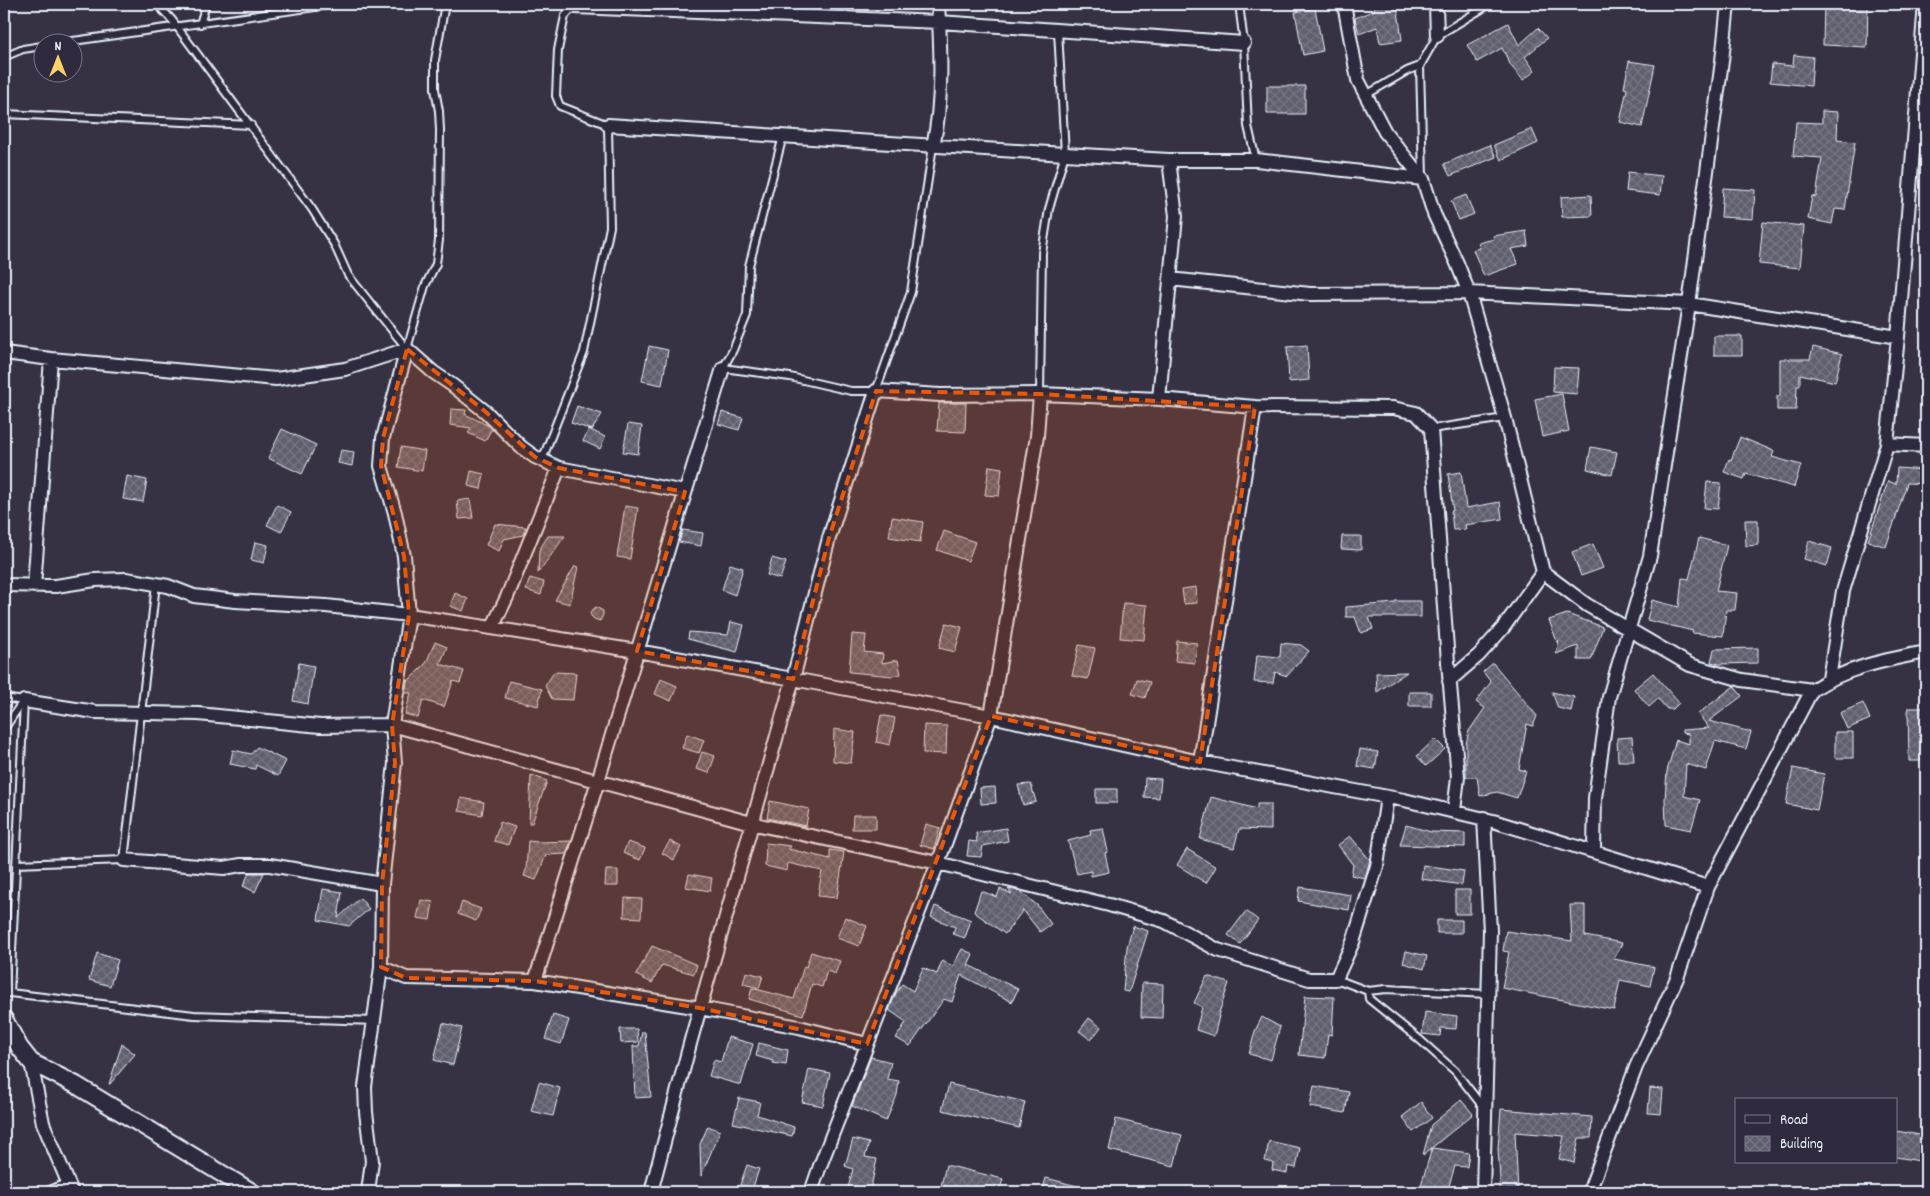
<svg xmlns="http://www.w3.org/2000/svg" width="1930" height="1196" viewBox="0 0 1930 1196" font-family="Dekko,sans-serif">
<defs>
<pattern id="building-cross-hatch" width="8" height="8" patternUnits="userSpaceOnUse" patternTransform="scale(1.25)"><rect width="8" height="8" fill="#605e6e"/><path d="M0 0l8 8M0 8l8-8" fill="none" stroke="#777683"/></pattern>
</defs>
<rect width="100%" height="100%" fill="#363244"/>
<filter id="ink" filterUnits="userSpaceOnUse"><feTurbulence type="fractalNoise" baseFrequency=".02" numOctaves="2"/><feDisplacementMap in="SourceGraphic" scale="10" xChannelSelector="R" yChannelSelector="G"/><feConvolveMatrix kernelMatrix="1 2 1 2 8 2 1 2 1" color-interpolation-filters="sRGB"/></filter>
<g filter="url(#ink)">
<!-- building -->
<path fill="url(#building-cross-hatch)" stroke="#e8f1f8" d="M1374 4H1397L1402 40 1380 43 1377 27 1359 34 1355 18 1375 10Z
M1824 4H1868L1867 47 1823 45Z
M1315 8 1323 51 1303 55 1295 12Z
M1508 23 1519 45 1538 28 1547 38 1525 57 1535 71 1523 80 1511 66 1502 48 1477 62 1467 45Z
M1794 55 1813 57 1811 86 1770 82 1772 64 1793 66Z
M1629 61 1655 65 1642 127 1620 122 1627 89 1624 88Z
M1267 86H1305V114H1267Z
M1822 111 1838 112 1837 140 1855 142 1845 210 1835 209 1832 224 1808 219 1812 196 1816 197 1822 158 1793 156 1796 122 1822 123Z
M1532 129 1538 143 1501 160 1494 145Z
M1490 145 1496 157 1450 176 1444 164Z
M1628 172 1662 176 1660 195 1626 191Z
M1723 188 1755 190 1753 219 1721 217Z
M1466 195 1474 214 1459 220 1451 201Z
M1591 195 1592 216 1562 217 1561 197Z
M1763 222 1804 226 1800 268 1759 264Z
M1526 231 1528 246 1511 249 1518 264 1484 276 1473 250 1480 248 1478 243 1494 239 1493 236Z
M1714 336H1742V355H1714Z
M1307 345 1309 380 1289 382 1287 347Z
M649 346 668 350 662 385 642 381Z
M1813 347 1842 354 1835 382 1800 374V386H1797L1796 410H1777V396H1780V359H1810Z
M1554 367 1579 368 1577 394 1553 392Z
M1562 394 1569 431 1542 437 1535 399Z
M939 403H966L965 432 937 431Z
M577 406 602 414 592 430 571 423Z
M451 409 466 410 465 414 489 426 493 430H491L485 441 468 433 471 428 450 425Z
M722 412 743 418 739 430 718 424Z
M628 424 642 426 638 454 623 452Z
M282 429 316 445 302 474 268 458Z
M589 429 605 437 600 449 583 441Z
M1740 437 1774 451 1772 457 1801 465 1794 487 1746 474 1744 479 1724 472 1729 459 1731 460Z
M401 447 425 451 422 471 398 467Z
M1591 447 1617 452 1612 475 1587 469Z
M341 450 354 452 352 466 338 463Z
M989 466 1002 468 999 496 985 495Z
M1897 468 1926 470V484L1907 483 1886 547 1868 541 1888 481 1896 484Z
M471 471 484 474 481 489 468 486Z
M1461 472 1466 508 1500 502 1502 519 1465 525 1466 529 1453 530 1451 511H1453L1448 474Z
M127 476 147 480 143 502 123 499Z
M1707 482 1721 483 1718 509 1704 508Z
M470 499 473 518 459 519 457 501Z
M277 505 291 512 281 532 267 525Z
M625 506 638 508 630 559 617 557Z
M892 517 923 522 920 542 889 537Z
M1745 520H1758V545L1746 546Z
M495 524 526 527 523 535 504 539 499 551 486 545Z
M683 530 703 533 701 546 679 542Z
M944 531 975 542 968 561 937 550Z
M548 536H565L538 573 539 550Z
M1342 536H1361V550L1341 549Z
M1699 538 1727 545 1716 591 1737 593 1735 610H1726L1723 636 1692 633 1693 631 1647 620 1652 600 1679 607 1682 578 1689 579Z
M1809 541 1832 548 1827 566 1804 559Z
M255 542 268 545 264 563 251 560Z
M1593 544 1603 568 1581 576 1572 552Z
M772 558 786 562 780 579 767 575Z
M730 564 743 568 735 595 722 590Z
M575 566 578 567 570 604 555 600Z
M530 578 544 582 541 595 526 590Z
M1196 587 1197 603 1184 604 1182 589Z
M455 593 468 599 463 611 450 606Z
M1395 601H1421V617H1369L1373 629 1361 633 1355 617H1346V607L1395 603Z
M1123 603 1147 605 1144 640 1120 638Z
M596 607 603 611V615L600 621 594 619 591 616 590 612Z
M1567 614 1603 627 1591 660H1578V646L1556 654 1559 640 1557 642 1549 620Z
M731 622 744 625 737 652 688 639 689 632 728 635Z
M946 623 962 627 955 652 939 648Z
M852 634 866 635 864 652 883 654 882 663 898 660 901 674 893 676 849 672Z
M1177 641 1197 643 1195 663 1175 661Z
M435 642 447 647 440 664 464 671 460 683 453 681 444 707 423 700 418 718 405 714 411 693H405L407 682 426 663Z
M1281 643 1301 645 1309 651 1287 676 1275 672 1273 683 1254 682 1257 655 1280 657Z
M1079 645 1095 648 1088 679 1072 676Z
M1758 648V663L1719 664 1711 662 1714 649Z
M299 663 314 666 308 704 293 701Z
M1493 663 1537 716 1533 726 1527 724 1519 769 1526 771 1517 798 1497 792 1480 796 1477 777H1466V744L1469 731 1485 708 1476 702 1491 682 1483 672Z
M554 672 576 673 573 700 552 699 545 686Z
M1407 672 1377 692 1376 673Z
M1653 673 1679 703 1673 709H1667L1658 699 1649 707 1634 689Z
M661 679 677 686 671 701 655 694Z
M1137 679 1150 682 1145 698 1132 694Z
M509 681 542 689 538 706 505 698Z
M1734 686 1742 696 1709 721 1751 732 1746 749 1715 741 1706 770 1686 764 1684 796 1700 800 1691 830 1666 825 1665 799 1667 771 1676 740 1689 744V734L1682 733V730L1709 728 1698 714Z
M1409 692H1431V706H1409Z
M1552 692 1574 697 1571 711 1558 708Z
M1863 703 1870 719 1847 729 1840 713Z
M1908 708H1926V761H1909Z
M881 715 895 718 890 745 876 742Z
M924 725 947 726 946 754 923 753Z
M834 729 855 732 851 763 833 761Z
M1835 732H1853V758H1835Z
M687 734 704 740 699 753 682 748Z
M1632 737 1634 761H1618L1617 738Z
M1435 739 1445 749 1426 766 1417 756Z
M257 747 286 761 278 776 256 765 255 769 230 764 233 750 251 754Z
M1360 749 1378 752 1375 769 1357 766Z
M702 752 715 756 709 773 696 769Z
M1793 768 1824 774 1817 810 1786 804Z
M531 775 547 781 532 823H529Z
M1145 778 1161 779 1159 798 1144 797Z
M1031 784 1036 802 1023 805 1018 785Z
M995 787 996 803 981 804 980 788Z
M1096 789H1117V803H1096Z
M1211 797 1257 809V804H1271V830L1239 829 1234 848 1200 839Z
M461 798 484 802 482 815 459 811Z
M770 801 809 809 806 826 767 818Z
M853 815H876V829H852Z
M500 822 515 827 508 845 494 841Z
M926 824 940 828 934 849 920 845Z
M1406 825 1431 832 1465 833V847L1400 845Z
M1006 828 1008 841 983 846 981 857 967 856 969 841 977 842 976 833Z
M1103 828 1108 852 1105 853 1109 872 1091 876V871L1077 874 1068 841 1091 835 1090 830Z
M1350 836 1370 860 1365 878 1351 875 1353 865 1338 845Z
M528 841 539 842 571 841 566 854 546 855 536 880 524 876 526 870Z
M670 841 681 847 674 860 662 853Z
M628 842 645 848 640 860 623 853Z
M766 843 791 846 789 849 830 859V850L844 852 837 898 818 896 822 871 788 863 787 871 765 866Z
M1187 849 1216 867 1206 883 1177 865Z
M1423 865 1464 871 1462 885 1421 879Z
M606 870H618V886H605Z
M249 873H264L255 892 243 886Z
M689 874 712 878 710 891 686 887Z
M1300 887 1351 895 1349 910 1298 901Z
M323 889 342 892 338 918 360 898 369 909 349 926 318 920Z
M1000 889 1012 894 1008 889 1019 891 1037 905 1051 924 1040 932 1023 910 1005 934 974 912 981 891 997 897Z
M1455 890H1470V914H1455Z
M625 898 642 899 641 918 624 917Z
M421 900 433 902 430 920 417 918Z
M462 902 481 909 476 921 458 914Z
M1570 905H1585V936L1622 943 1614 959 1654 967 1650 986 1620 980 1614 1010 1502 988 1509 952 1503 951 1506 931 1572 941Z
M935 906 971 920 965 938 953 934 955 927 931 917Z
M1246 911 1258 920 1240 944 1228 935Z
M845 917 867 926 859 946 837 938Z
M1437 920H1462V933H1437Z
M1133 926 1148 931 1129 992 1123 991 1127 947Z
M652 946 697 965 694 974 662 965 652 983 636 975Z
M962 949 973 954 968 965 1018 989 1012 1002 961 975 952 1002 944 999 910 1046 896 1038 906 1022 889 1010 896 993 902 984 913 991 923 968 937 974 942 961 953 966Z
M1406 951 1427 956 1424 969 1403 963Z
M811 952 840 961 835 974 827 971 822 987 812 984 803 1015 749 999 752 988 794 999 804 966 806 967Z
M97 953 118 960 110 986 89 980Z
M746 972 763 976 759 988 743 984Z
M1207 976 1229 983 1218 1016H1219L1214 1036 1196 1030 1202 1007 1194 1003Z
M1142 983 1163 984 1162 1018 1141 1017Z
M1305 996 1334 997 1332 1035 1328 1034 1325 1058 1299 1055Z
M1425 1012 1457 1016 1456 1029 1441 1028 1440 1036 1422 1034Z
M553 1015 569 1020 561 1044 545 1039Z
M1262 1017 1280 1027 1271 1060 1249 1054 1255 1031Z
M1089 1018 1101 1027 1091 1040 1079 1031Z
M443 1023 462 1028 453 1065 434 1060Z
M620 1029H637L638 1042 621 1043Z
M642 1032H645L651 1097 635 1098 633 1046H639Z
M728 1037 753 1044 741 1085 709 1076 714 1060 721 1062Z
M759 1043 788 1050 786 1065 773 1063V1061L756 1056Z
M122 1044 135 1054 110 1084H109Z
M871 1057 891 1062 887 1079 899 1081 897 1095 886 1121 852 1106Z
M809 1069 830 1073 823 1106 802 1102Z
M539 1082 560 1088 553 1116 531 1111Z
M949 1084 1025 1102 1019 1128 942 1110Z
M1314 1086 1349 1092 1345 1113 1310 1107Z
M1650 1088 1663 1089 1661 1114 1648 1113Z
M739 1098 760 1102 757 1115 794 1127 792 1136 733 1123Z
M1461 1100 1473 1114 1423 1155 1431 1125Z
M1421 1102 1432 1118 1413 1132 1402 1117Z
M1501 1109 1592 1117 1591 1138H1579L1574 1163 1559 1159 1564 1136 1515 1132 1518 1192H1498L1500 1179 1498 1148Z
M1116 1119 1182 1135 1174 1166 1109 1150Z
M708 1126 720 1131 701 1176 700 1144Z
M1896 1131 1926 1136V1162L1896 1157Z
M853 1139 869 1143 865 1157 877 1159 870 1192H847L853 1169 845 1166Z
M1269 1141 1300 1148 1296 1168 1288 1166 1287 1173 1272 1170 1273 1163 1265 1161Z
M1432 1148 1469 1153 1467 1167 1455 1166 1447 1192H1419Z
M747 1165 759 1169 752 1190 740 1185Z
M946 1165 1003 1179 999 1192H968L941 1186Z
M1046 1178 1081 1187V1192H1042Z"/>
<g fill="none" stroke-linecap="round" stroke-linejoin="round">
<defs>
<path id="service" d="M157 4 172 20 312 209 334 244 348 275 407 349
M278 4 286 11
M1239 4 1244 43 1248 126 1256 160
M200 24 206 4
M66 42 336 4
M4 57 23 49 42 46
M1366 95 1407 71 1420 66
M4 114 251 125
M783 136 749 266 747 315 733 350 723 368 790 377 851 391H876L911 292 933 146
M1423 177 1420 66 1437 36 1490 4
M407 349 425 286 436 264 439 240 440 130 439 111 435 89V60L445 4
M1040 394 1042 253 1049 209 1065 154 1058 31
M1431 429 1505 418
M542 460 584 352 610 227 608 125 560 106 556 96 558 50 565 16 575 5
M4 698 24 701
M4 729 23 701
M16 864 124 860 156 584
M1336 979 1368 991 1386 989 1488 994
M1368 991 1369 999 1419 1039 1455 1071 1483 1107
M10 993 194 1015 375 1021
M4 994 10 993 24 701
M45 1192 68 1182"/>
<path id="minor" d="M1344 4 1358 80 1385 132 1423 179 1434 214 1457 263 1469 293 1505 418 1543 572 1587 605 1690 665 1742 680 1812 690
M1436 4 1437 36
M575 7 939 22 1244 43
M608 125 1065 154 1169 160H1256L1423 179
M933 146C943 102 941 49 938 4
M1170 279 1310 294 1469 293 1689 304 1898 337
M407 349 433 372 452 385 486 412 521 447 535 457 559 468 685 492
M4 353 51 359 276 379 345 369 407 349
M1159 399 1176 216 1169 160
M1887 444 1926 446
M4 585 56 586 95 580 126 579 168 586 194 596 235 601 326 606 409 615 637 651 793 679 991 716 1200 762 1404 800 1493 821 1708 887
M34 586 51 359
M492 628 507 597 559 468
M1829 679 1843 591 1887 444 1898 337 1925 4
M1449 681 1479 655 1503 628 1543 572
M24 701 95 712 198 714 320 726 392 725 755 824 938 863 1109 905 1164 921 1218 950 1309 979H1336L1353 942 1377 866 1387 797
M1200 762 1255 407
M1594 850 1595 798 1609 697 1650 556 1689 304 1722 61 1728 4
M124 860 224 868 241 865H270L382 884
M381 967 406 978 535 981 700 1008 799 1027 867 1044
M535 981 598 781 723 368
M31 1062 43 1123 72 1192
M368 1192 372 1161 366 1112 365 1087 381 967 382 884 395 763 392 725 409 615 404 556 395 513 381 466 383 438 407 349
M651 1192 691 1040 793 679 829 538 876 391 940 395 1040 394 1159 399 1255 407 1393 408 1416 413 1431 429 1448 662 1458 777 1454 811
M811 1192 820 1166 938 863 991 716 1037 436 1040 394
M1483 1192 1490 931 1484 818
M1589 1192 1636 1067 1677 978 1708 887 1812 690C1847 667 1886 660 1926 652"/>
<path id="tertiary" d="M4 1019 20 1048 31 1062 76 1085 252 1192"/>
</defs>
<!-- service casing -->
<use href="#service" stroke="#e8f1f8" stroke-width="10"/>
<!-- minor casing -->
<use href="#minor" stroke="#e8f1f8" stroke-width="16"/>
<!-- tertiary casing -->
<use href="#tertiary" stroke="#e8f1f8" stroke-width="20"/>
<!-- service -->
<use href="#service" stroke="#2f2a3d" stroke-width="6"/>
<!-- minor -->
<use href="#minor" stroke="#2f2a3d" stroke-width="12"/>
<!-- tertiary -->
<use href="#tertiary" stroke="#2f2a3d" stroke-width="16"/>
</g>
</g>
<!-- marked area -->
<path fill="#e8590c" fill-opacity="0.2" stroke="#e8590c" stroke-width="4" stroke-dasharray="10 6" stroke-linejoin="round" d="M407 349 486 412 535 457 559 468 685 492 637 651 793 679 829 538 876 391 1040 394 1255 407 1200 762 991 716 867 1044 700 1008 535 981 406 978 381 967 382 884 395 763 392 725 409 615 404 556 381 466 383 438Z"/>
<!-- margin -->
<rect width="1930" height="1196" fill="none" stroke="#2f2a3d" stroke-width="20"/>
<rect x="10" y="10" width="1910" height="1176" fill="none" stroke="#e8f1f8" stroke-width="2" filter="url(#ink)"/>
<!-- legend -->
<rect x="1735" y="1098" width="162" height="65" fill="#2f2a3d" stroke="#797a88"/>
<rect x="1745" y="1115" width="25" height="8" fill="#2f2a3d" stroke="#797a88"/>
<text x="1780" y="1124" font-size="15" fill="#e8f1f8">Road</text>
<rect x="1745" y="1136" width="25" height="15" fill="url(#building-cross-hatch)" stroke="#797a88"/>
<text x="1780" y="1148" font-size="15" fill="#e8f1f8">Building</text>
<!-- north arrow -->
<g transform="translate(58 58)"><circle r="24" fill="#2f2a3d" stroke="#797a88"/>
<path d="M0-4L9 19L0 12L-9 19Z" fill="#ffd166"/>
<text y="-8" font-size="14" font-weight="bold" text-anchor="middle" fill="#e8f1f8">N</text>
</g>
</svg>
